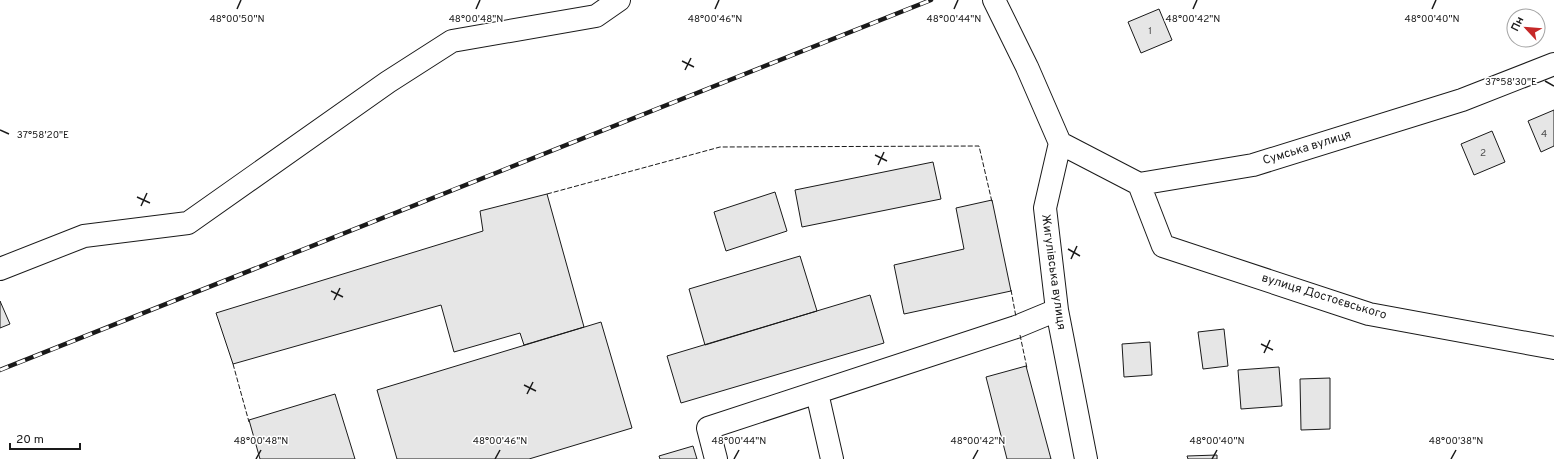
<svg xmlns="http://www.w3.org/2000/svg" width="1554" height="459" viewBox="0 0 1554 459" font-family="Overpass,sans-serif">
<rect width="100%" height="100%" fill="#fff"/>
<!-- building -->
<path fill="#e6e6e6" stroke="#1a1a1a" d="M1159 9 1172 40 1141 53 1128 22Z
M1554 110V146L1541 152 1528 121Z
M1492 131 1505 162 1474 175 1461 144Z
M933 162 941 199 802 227 795 190Z
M775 192 787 231 726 251 714 212Z
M547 194 584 327 524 345 520 333 454 352 441 305 233 364 216 313 483 231 480 211Z
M992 200 1011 291 904 314 894 265 964 249 956 208Z
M800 256 817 311 705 345 689 289Z
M870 295 884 343 681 403 667 356Z
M0 301 10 324 0 328Z
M601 322 632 428 529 459H397L377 390Z
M1224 329 1228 366 1203 369 1198 332Z
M1150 342 1152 375 1124 377 1122 344Z
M1026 366 1051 459H1007L986 377Z
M1279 367 1282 406 1241 409 1238 370Z
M1330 378V429L1301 430 1300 379Z
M335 394 355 459H260L249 420Z
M693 446 697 459H660L659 456Z
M1217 455V459H1188L1187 456Z"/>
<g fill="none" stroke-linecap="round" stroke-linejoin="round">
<defs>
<path id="minor" d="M994 0 1027 67 1060 143 1045 208 1057 310 1086 459
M1060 143 1139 184 1253 165 1462 100 1554 64
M1139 184 1163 246 1369 314 1554 348
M0 269 84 236 188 223 388 82 452 41 596 16 619 0
M817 393 832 459
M716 459 708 428 1016 327 1057 310"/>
</defs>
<!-- minor casing -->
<use href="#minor" stroke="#1a1a1a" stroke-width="24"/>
<!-- minor -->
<use href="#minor" stroke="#fff" stroke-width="22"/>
<defs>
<path id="rail" d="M0 370 931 0"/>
</defs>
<!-- rail casing -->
<use href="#rail" stroke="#1a1a1a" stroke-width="4.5"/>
<!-- rail -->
<use href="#rail" stroke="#fff" stroke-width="3" stroke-dasharray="9" stroke-linecap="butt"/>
<!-- fence -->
<path stroke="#1a1a1a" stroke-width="1" stroke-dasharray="5 2" stroke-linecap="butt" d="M547 194 720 147 979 146 992 202
M1011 290 1016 317
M1020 335 1027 368
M233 364 249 422"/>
</g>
<!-- ticks -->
<path fill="none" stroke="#1a1a1a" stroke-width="1.5" d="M237 9 241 0M476 9 480 0M715 9 719 0M954 9 958 0M1193 9 1197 0M1432 9 1436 0M682 61 694 67M685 70 691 58M1545 81 1554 86M0 130 9 134M875 155 887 161M878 165 884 152M137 197 150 203M141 206 147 193M1068 249 1080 256M1071 259 1077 246M331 291 343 297M334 300 340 288M1261 344 1273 350M1264 353 1270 340M524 385 536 391M527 394 533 382M256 459 261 450M495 459 500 450M734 459 739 450M973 459 978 450M1212 459 1217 450M1451 459 1456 450"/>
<g text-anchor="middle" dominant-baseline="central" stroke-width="3" stroke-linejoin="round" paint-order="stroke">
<!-- number labels -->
<g font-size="10" fill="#4d4d4d">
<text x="1150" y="31">1</text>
<text x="1544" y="134">4</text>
<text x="1483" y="153">2</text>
</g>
<!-- street labels -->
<g font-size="12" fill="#1a1a1a" stroke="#fff">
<text transform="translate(1307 148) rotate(-17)">Сумська вулиця</text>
<text transform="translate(1053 272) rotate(82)">Жигулівська вулиця</text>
<text transform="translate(1324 297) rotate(17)">вулиця Достоєвського</text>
</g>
</g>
<g font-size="10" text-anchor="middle" fill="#1a1a1a" stroke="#fff" stroke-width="3" stroke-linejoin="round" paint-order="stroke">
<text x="237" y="22">48°00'50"N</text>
<text x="476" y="22">48°00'48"N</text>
<text x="715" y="22">48°00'46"N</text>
<text x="954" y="22">48°00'44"N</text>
<text x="1193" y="22">48°00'42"N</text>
<text x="1432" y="22">48°00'40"N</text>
<text x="1511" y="85">37°58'30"E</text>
<text x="43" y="138">37°58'20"E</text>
<text x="261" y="444">48°00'48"N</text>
<text x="500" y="444">48°00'46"N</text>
<text x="739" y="444">48°00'44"N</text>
<text x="978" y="444">48°00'42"N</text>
<text x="1217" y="444">48°00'40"N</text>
<text x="1456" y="444">48°00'38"N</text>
</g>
<!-- north arrow -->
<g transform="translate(1526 28) rotate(296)"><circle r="19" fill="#ffffff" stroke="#a3a3a3"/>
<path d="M0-3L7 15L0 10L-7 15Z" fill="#c62828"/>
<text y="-6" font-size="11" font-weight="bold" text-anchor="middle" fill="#1a1a1a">Пн</text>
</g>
<!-- scale -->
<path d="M10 443v6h70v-6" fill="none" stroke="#1a1a1a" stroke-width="2"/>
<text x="16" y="443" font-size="12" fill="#1a1a1a" stroke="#ffffff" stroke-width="3" paint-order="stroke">20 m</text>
</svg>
